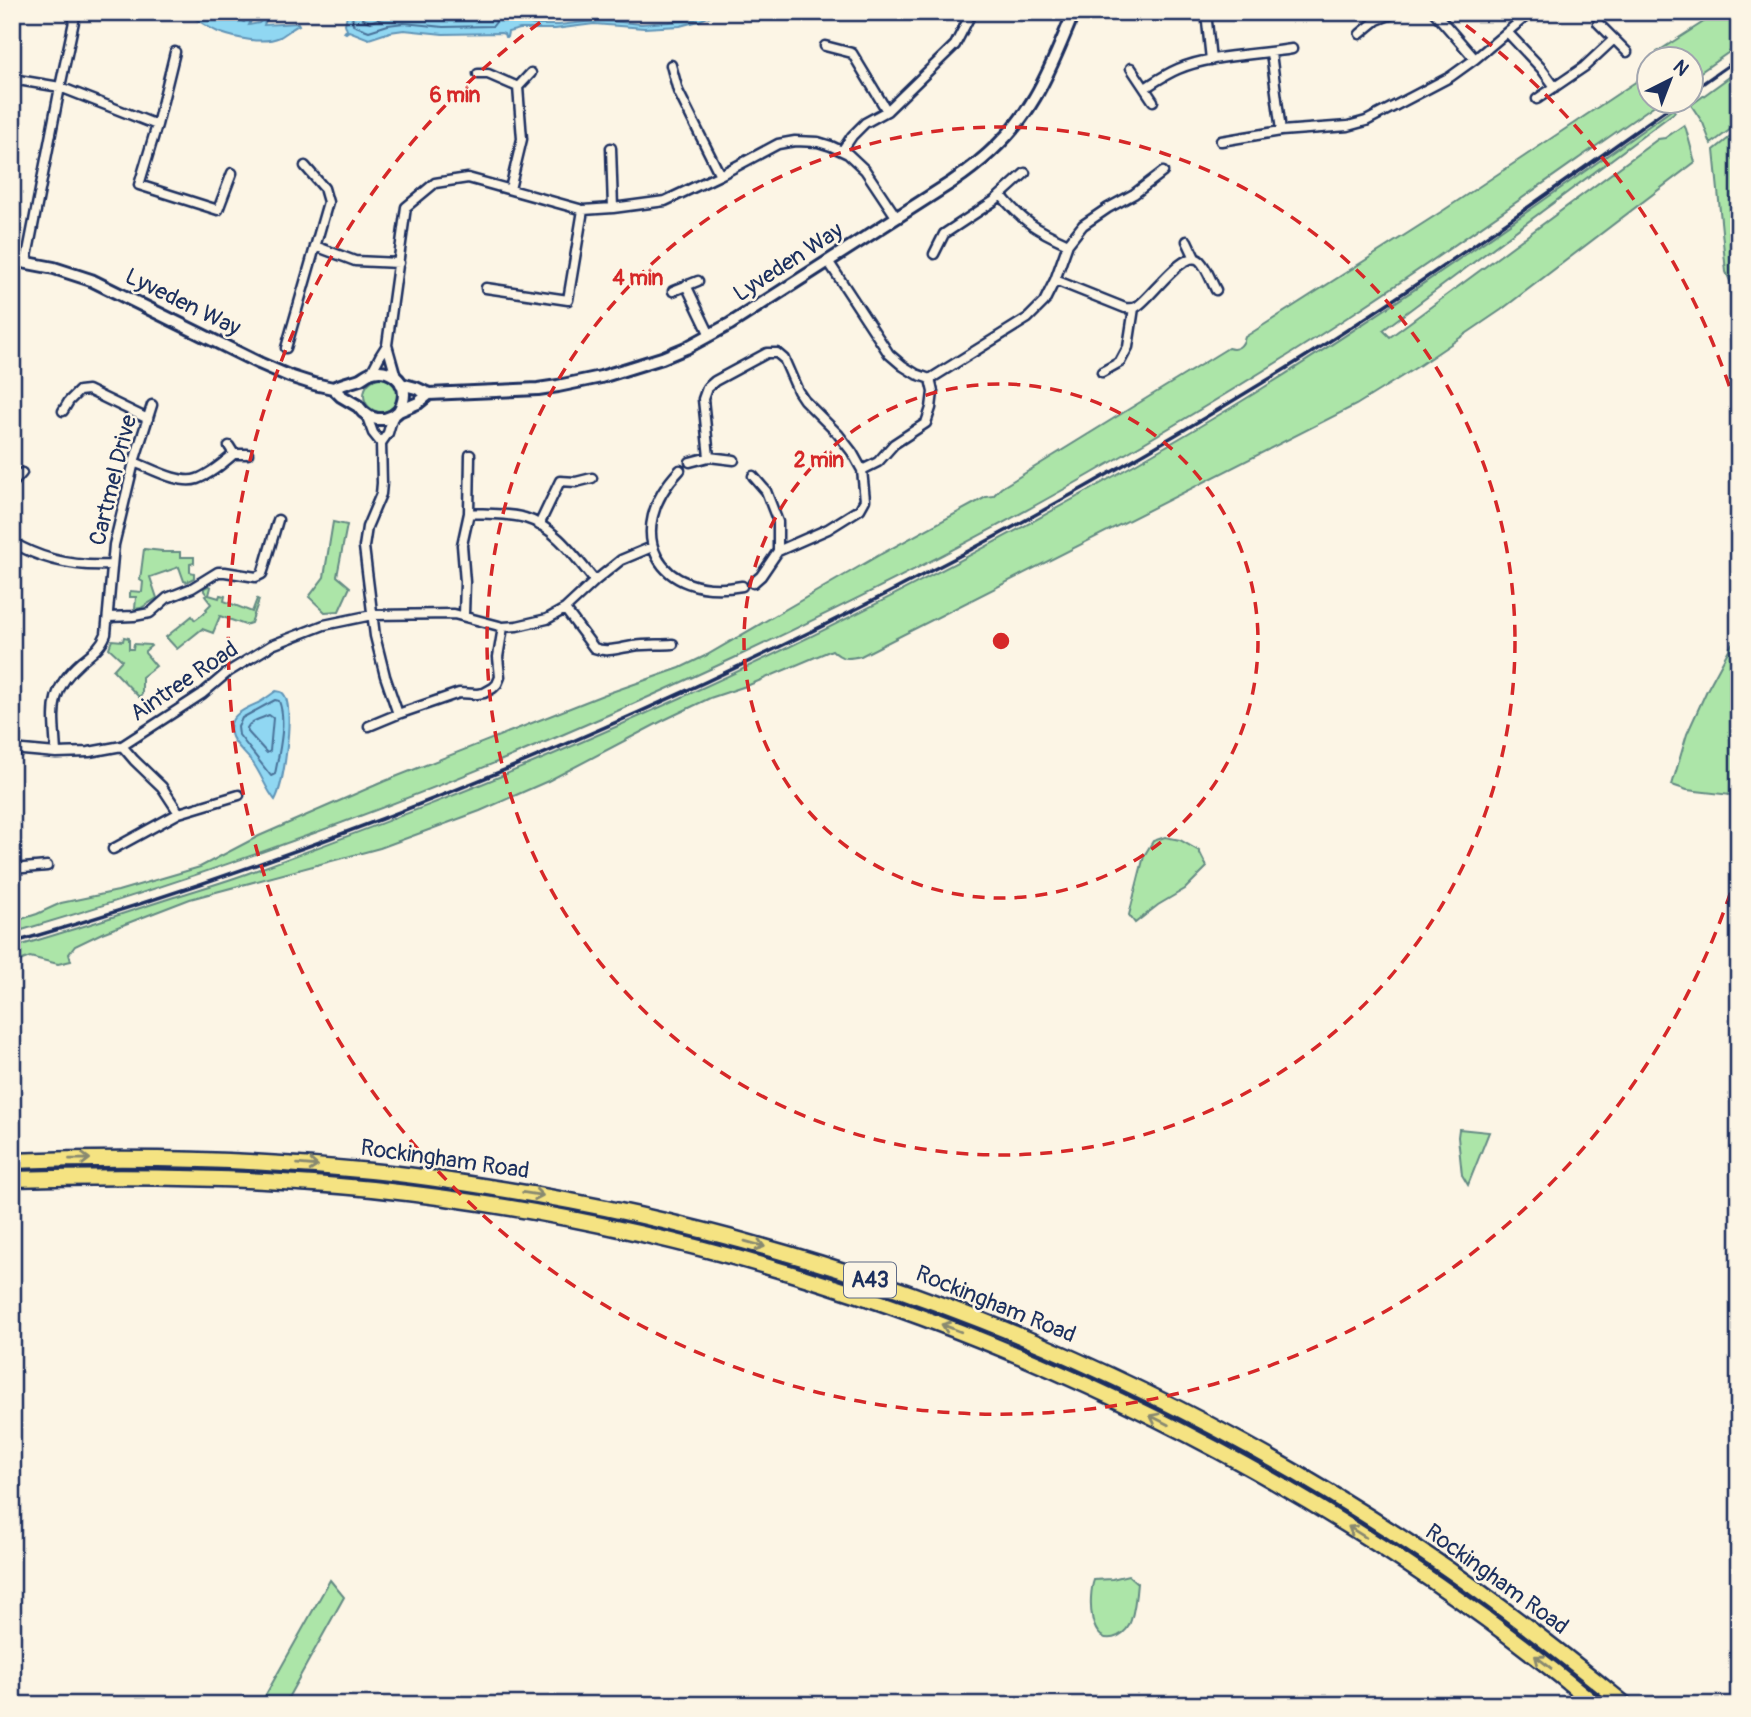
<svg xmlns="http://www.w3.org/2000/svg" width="1751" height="1717" viewBox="0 0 1751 1717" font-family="Pangolin,sans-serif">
<rect width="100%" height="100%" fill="#fcf5e5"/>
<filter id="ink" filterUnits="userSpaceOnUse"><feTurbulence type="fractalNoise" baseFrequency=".0143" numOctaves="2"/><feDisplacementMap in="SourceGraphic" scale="14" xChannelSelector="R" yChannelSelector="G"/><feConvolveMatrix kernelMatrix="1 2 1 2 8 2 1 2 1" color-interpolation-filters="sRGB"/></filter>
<g filter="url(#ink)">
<!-- green -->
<path fill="#ace5a8" stroke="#648a83" stroke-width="2" d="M1719 12H1739V45L1692 78V60L1661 59 1657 52Z
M1739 70V123L1711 144 1703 123 1691 105Z
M1646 75 1649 78 1650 102H1659C1560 171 1462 242 1360 309 1280 362 1197 412 1115 460 991 533 863 597 734 658 501 767 260 860 12 933V922L37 914 61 903 118 891 200 867 259 836 385 781 603 695 680 668 707 655 881 554 986 497 993 496 1001 488 1228 348C1237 351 1243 346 1245 337L1444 210Z
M1673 109 1675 112 1383 330 1390 337 1658 139 1665 138 1684 125 1686 129 1695 162 1501 310 1417 367 1356 405 861 656C848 659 842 660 832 650L749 685 710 698 664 720 548 781 480 811 380 848 190 899 102 933 75 946 69 954 71 961 58 964 30 957 12 964V948C66 932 120 915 174 897 200 889 228 881 254 871 365 830 477 788 586 740 808 644 1022 533 1229 409 1382 316 1527 212 1673 109Z
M1739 130V301L1726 272 1714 150Z
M364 395a17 17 0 1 1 34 0a17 17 0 1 1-34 0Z
M333 522 347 525 337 576 350 587 339 611 325 612 309 597 324 577Z
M144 549 162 551V552H180V557H194V563L190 564V572L194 573V578L186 582 184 581 179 567 150 577 157 598 141 608 135 609 136 597H130V591L142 592 143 582 140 580Z
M208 586 211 587 209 595 219 598 220 595 225 596 224 601 252 612 257 599 259 600 251 623 245 625 220 616 213 633 202 629 177 649 166 637 192 616 195 620 207 611 206 609 211 604 205 596 207 595 204 591V588Z
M1739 631V796L1687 790 1672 785 1687 734 1707 690Z
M124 637 129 638V649H133L134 644 150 645 151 646 145 651V653L156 666 142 677V694L139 697 113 670 122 660 109 648 112 640 123 641Z
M1165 837 1180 840 1199 851 1207 867 1185 889 1158 905 1135 923 1129 915 1144 856 1153 841Z
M1459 1129 1489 1132 1468 1185 1462 1175 1458 1137Z
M1128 1575 1137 1583C1136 1595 1135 1608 1131 1620 1129 1628 1124 1633 1118 1636 1088 1650 1088 1596 1094 1580L1112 1579Z
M330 1580 344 1597 284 1705H260Z"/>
<!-- water -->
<path fill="#90d7f2" stroke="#6194b7" stroke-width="2" d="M184 12H190L204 18 222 14 244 22 250 15 253 16 249 25 259 23 264 18 266 19 264 25 298 23 299 25C292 28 286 34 280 37 263 45 235 38 218 32 207 27 195 18 184 12Z
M343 12H493L505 18 535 25H559L602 20 641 24 669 22 695 19 708 12H718L699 21 680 26 644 28 594 24 555 29H520L508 32 507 37H505L504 34 501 33 443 34 404 30 390 32 369 39 349 31 346 33 344 32 347 30 345 24 347 15H343Z
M276 691C281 692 282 691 285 696 294 713 284 784 275 800 267 791 261 774 253 763 247 755 236 746 232 737 224 717 244 709 258 703 264 700 270 695 276 691Z"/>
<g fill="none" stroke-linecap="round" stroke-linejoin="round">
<!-- shore -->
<path stroke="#4a7299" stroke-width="2" d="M352 12 353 25 369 31 388 25 404 23 443 27 493 26 496 22 493 12
M362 12 363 19 370 22 387 16 404 14 444 19 464 17 480 18 483 16 484 12
M275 700 279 701C287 721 279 753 275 774L271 776 239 735 238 727 242 718Z
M269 715 273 718 270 751 267 753 248 732 247 728C251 720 261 719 269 715Z"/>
<!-- stream -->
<path stroke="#6194b7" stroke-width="3.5" d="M205 12 221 17"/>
<defs>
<path id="minor" d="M1206 12 1211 60
M1434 12 1475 59
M1598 23 1627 52
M1508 33 1541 68 1555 87
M1360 34 1377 20 1397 12
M825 46 852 53 887 111
M175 52 157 125 139 185 218 210 232 173
M1271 53 1281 131
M671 65 678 91 720 175
M1131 68 1153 101
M478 74H488L518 87 522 139 510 189
M12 79 60 87 157 125
M518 87 531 73
M1145 88C1156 81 1166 74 1178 69 1210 55 1257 55 1292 49
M1537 99 1584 67 1614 39
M1221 141 1281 131 1348 126 1366 121 1450 77 1475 59 1531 12
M611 148 613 208
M842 151 852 136 865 123 887 111 955 45 972 12
M1001 195C1023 222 1037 230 1068 244
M1187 241 1195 258
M315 246 355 261 399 263
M934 254 944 234 994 201 1025 173
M828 261 889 354 903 366 916 374 930 379 1028 318 1044 302 1055 280 1068 244 1083 225 1108 208 1134 194 1163 172
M26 262 60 87 76 12
M1055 280 1125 308C1130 308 1132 309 1136 307 1149 301 1185 246 1200 261 1207 268 1211 281 1216 290
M686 285 710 335
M486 288 568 300 583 210
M673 291 698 281
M387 345 396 377
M286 348 328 202 324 188 305 166
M1102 372 1120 362 1128 347 1134 308
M371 373 380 356 387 345 406 207 435 183 468 178 583 210 613 208 665 201 720 175 778 144 795 141 818 142 831 146 848 154 865 170 897 218
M63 411 69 401 79 391 88 390 148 419
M366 414 373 433 381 443 382 483 381 494 367 527 364 547 375 636 385 676 398 714 369 726
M381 443 388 433 393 416
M229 446 234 454H248
M709 457 703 399 707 388 715 381 767 353H777L784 359 798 391 804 400 838 434 852 452 862 470 865 500 860 509 828 529 778 551
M134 462C150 468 180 485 197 479 211 474 223 463 234 454
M690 462 709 457 734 460
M680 470C621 531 657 602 742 586
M862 470 878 462 894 444 926 423 931 408 933 392 930 379
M753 476 766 491 778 522V551L761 576 753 583
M12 484 22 473
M469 513C486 514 508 513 525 518 554 526 576 558 595 581
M539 525 560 481 576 482 592 478
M12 542C42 560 77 567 112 565
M565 609 594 648C607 653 620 648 633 646 646 644 660 645 673 644
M464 615 465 582 462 545 469 513 470 455
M109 617 134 616 150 613 167 598 192 588 218 572H225L256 577 262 574 264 568 278 520
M398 714 459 693 477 694 484 693 493 688 497 684 500 677 498 657 503 627
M122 746 134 760 162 787 179 813
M12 749 56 753 89 752 122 746 202 694 228 672 272 645 324 625 372 615 454 614 503 627 517 626 547 619 565 609 595 581 621 560 652 547
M56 753C54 712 47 692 81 662 92 653 101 647 106 634L114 545 134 462 152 405
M113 849 179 813 239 795
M12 869 47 866"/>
<path id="tertiary" d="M12 260 54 268 91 280 259 363 289 376 314 384 333 388 341 396 358 406 363 412 370 417 377 419H385L393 416 399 411 418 403 429 394
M401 384 416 388 429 394 538 389 558 386 601 377 662 358 686 348 730 324 952 182C986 159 1015 132 1035 97 1051 70 1062 40 1074 12
M333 388C342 384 351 382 360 379 364 377 367 374 370 373 382 368 394 373 401 383 406 392 404 402 399 411"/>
<path id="trunk" d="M12 1161C132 1156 251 1159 371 1171 414 1175 458 1182 501 1189 830 1241 1146 1366 1423 1552 1493 1599 1560 1651 1626 1705
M12 1179C133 1175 252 1177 372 1189 818 1236 1251 1418 1596 1705"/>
</defs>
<!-- minor casing -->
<use href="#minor" stroke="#1b2f5e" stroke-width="13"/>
<!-- tertiary casing -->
<use href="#tertiary" stroke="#1b2f5e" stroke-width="16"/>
<!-- trunk casing -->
<use href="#trunk" stroke="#1b2f5e" stroke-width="19"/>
<!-- minor -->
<use href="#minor" stroke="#fcf5e5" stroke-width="8"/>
<!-- tertiary -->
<use href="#tertiary" stroke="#fcf5e5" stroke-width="10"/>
<!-- trunk -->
<use href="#trunk" stroke="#f5e382" stroke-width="14"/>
<!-- rail -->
<path stroke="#1b2f5e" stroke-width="3.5" d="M1692 91 1739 58
M12 943C453 815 873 621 1264 382 1406 296 1541 198 1677 102"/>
</g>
<!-- one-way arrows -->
<defs><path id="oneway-shaft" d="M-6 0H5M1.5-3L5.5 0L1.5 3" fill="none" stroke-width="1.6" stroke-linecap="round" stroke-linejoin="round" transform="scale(1.75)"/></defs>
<g stroke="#888970">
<use href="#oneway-shaft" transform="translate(80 1159) rotate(-1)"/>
<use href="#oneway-shaft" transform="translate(308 1165) rotate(5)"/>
<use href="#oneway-shaft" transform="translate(533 1194) rotate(9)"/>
<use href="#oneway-shaft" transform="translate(755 1244) rotate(16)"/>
<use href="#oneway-shaft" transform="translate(951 1328) rotate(-159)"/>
<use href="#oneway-shaft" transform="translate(1159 1420) rotate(-153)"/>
<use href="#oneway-shaft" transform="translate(1357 1532) rotate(-148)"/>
<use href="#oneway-shaft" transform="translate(1543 1662) rotate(-142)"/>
</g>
</g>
<!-- distance rings -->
<g fill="none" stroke="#d62828" stroke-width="3.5" stroke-dasharray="12 9">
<circle cx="1001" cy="641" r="257"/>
<circle cx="1001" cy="641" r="514"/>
<path d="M1737 873A772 772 0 1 1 553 13M1449 13A772 772 0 0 1 1737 409"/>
</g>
<g text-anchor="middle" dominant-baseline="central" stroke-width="5" stroke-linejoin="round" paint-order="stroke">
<!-- shield labels -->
<rect fill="#fcf5e5" stroke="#5e6a86" stroke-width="2" x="844" y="1262.5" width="52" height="35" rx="5"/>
<g font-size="21" font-weight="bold" fill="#1b2f5e">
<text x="870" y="1280">A43</text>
</g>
<!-- street labels -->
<g font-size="23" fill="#1b2f5e" stroke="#fcf5e5">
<text transform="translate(788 262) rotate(-33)">Lyveden Way</text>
<text transform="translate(183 302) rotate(26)">Lyveden Way</text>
<text transform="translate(113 480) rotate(-76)">Cartmel Drive</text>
<text transform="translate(184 681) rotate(-34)">Aintree Road</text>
<text transform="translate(445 1159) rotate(8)">Rockingham Road</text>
<text transform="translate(996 1304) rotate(22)">Rockingham Road</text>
<text transform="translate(1497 1579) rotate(36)">Rockingham Road</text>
</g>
</g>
<circle cx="1001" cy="641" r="10" fill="#d62828" stroke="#fcf5e5" stroke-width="3.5"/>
<g font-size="21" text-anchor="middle" font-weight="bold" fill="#d62828" stroke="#fcf5e5" stroke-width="5" stroke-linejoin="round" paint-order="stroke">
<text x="455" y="102">6 min</text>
<text x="638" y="285">4 min</text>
<text x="819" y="467">2 min</text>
</g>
<!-- margin -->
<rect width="1751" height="1717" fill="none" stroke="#fcf5e5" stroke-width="42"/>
<rect x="21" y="21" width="1709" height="1675" fill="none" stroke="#1b2f5e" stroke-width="2.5" filter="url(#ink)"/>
<!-- north arrow -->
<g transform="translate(1670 80) rotate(42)"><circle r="33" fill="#fcf5e5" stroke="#a2a6af" stroke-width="2"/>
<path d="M0-5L12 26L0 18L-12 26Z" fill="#1b2f5e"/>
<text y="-10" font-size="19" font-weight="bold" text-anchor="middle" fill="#1b2f5e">N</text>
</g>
</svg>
